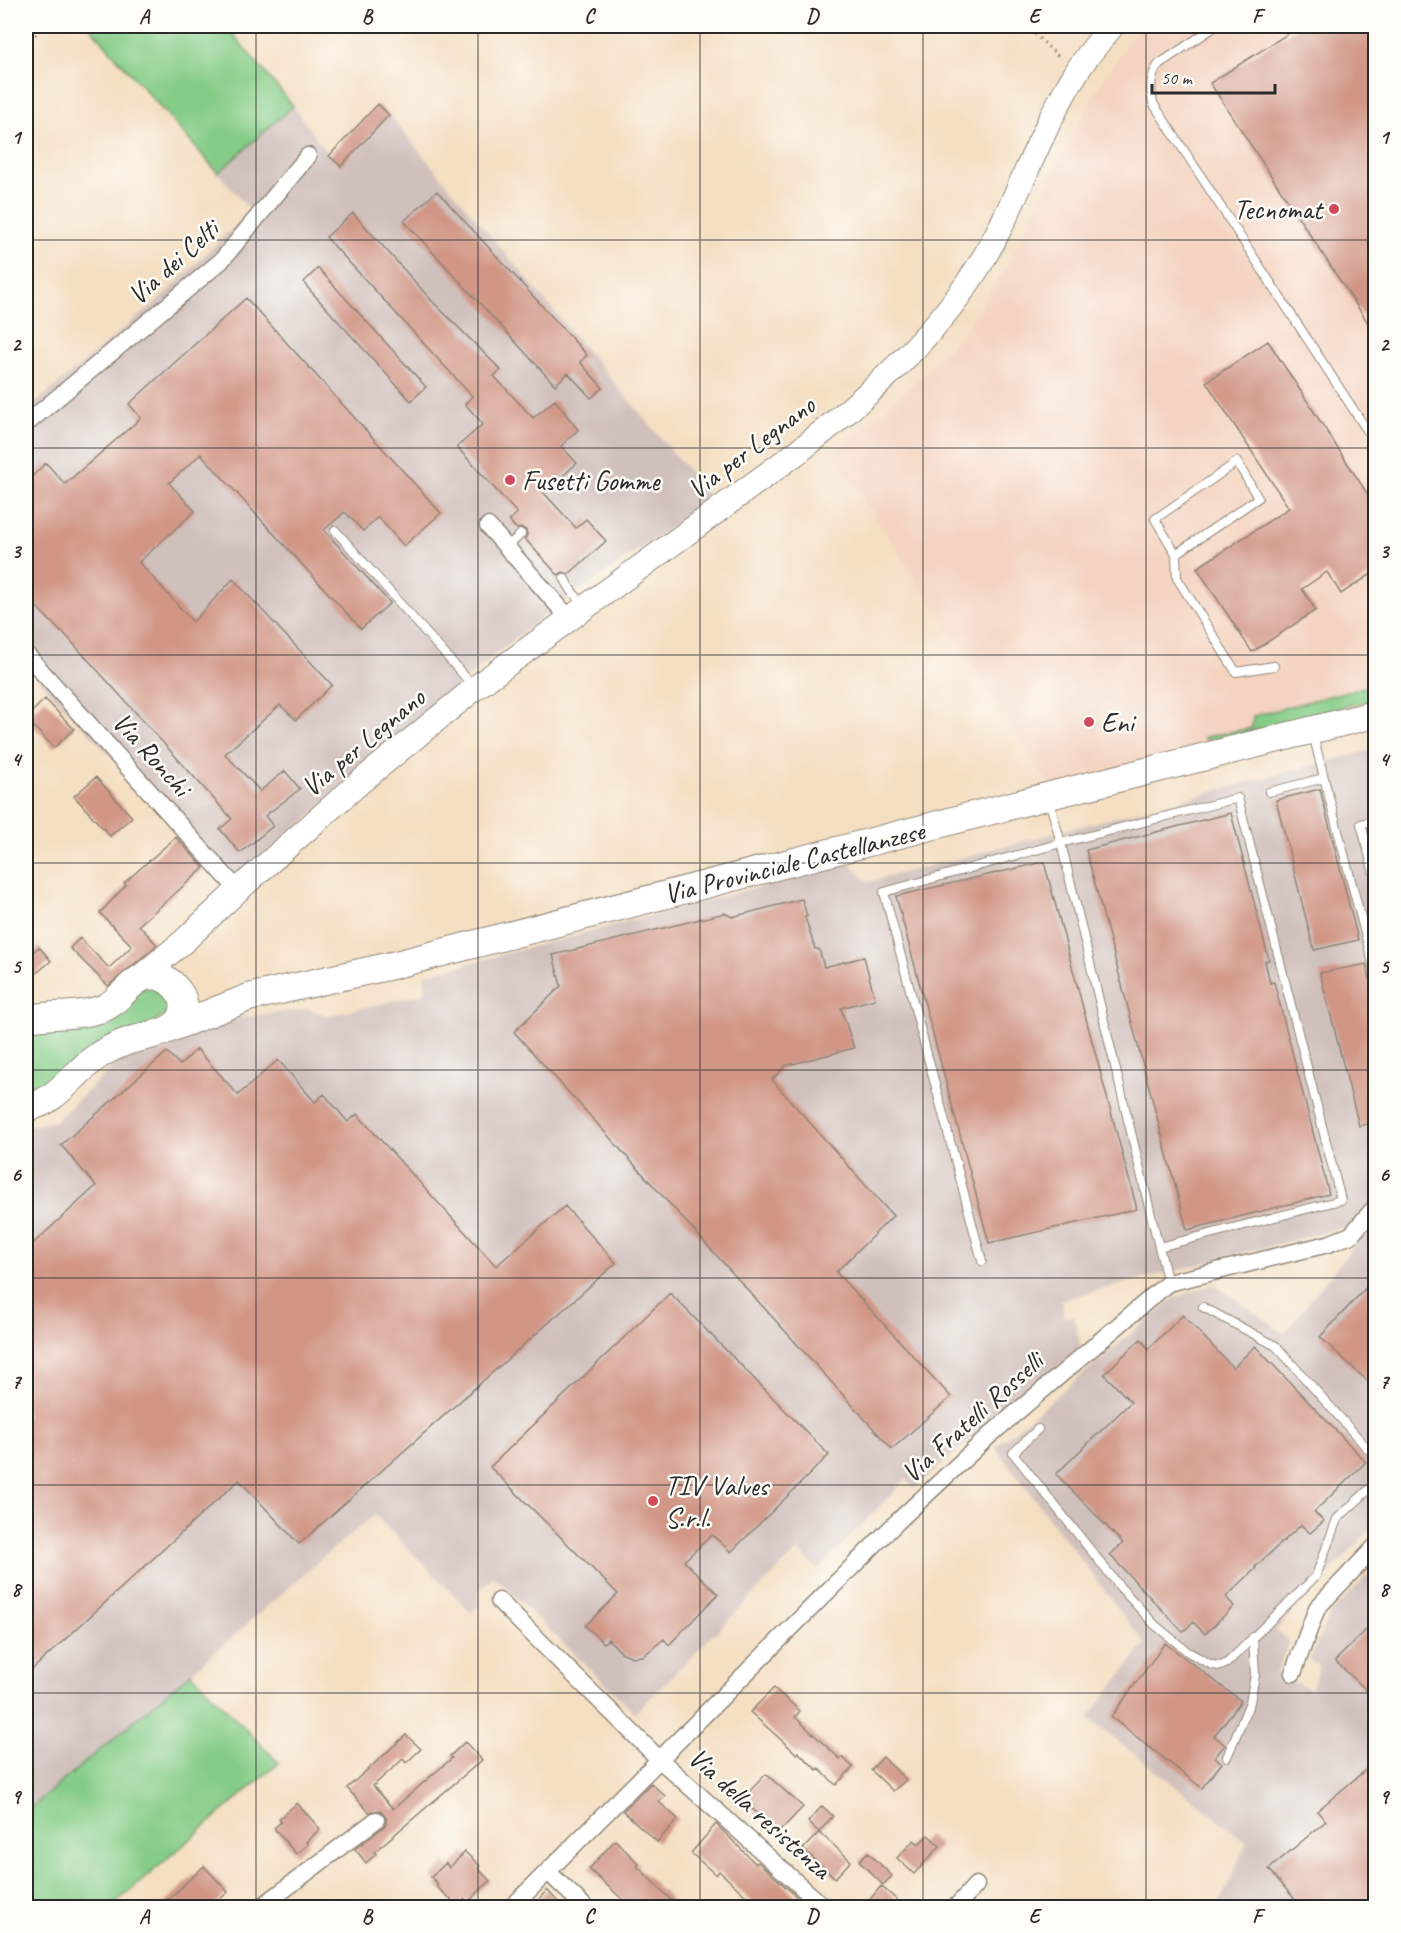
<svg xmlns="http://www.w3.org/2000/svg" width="1401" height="1933" viewBox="0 0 1401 1933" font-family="Caveat,sans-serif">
<rect width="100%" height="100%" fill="#fdfcf7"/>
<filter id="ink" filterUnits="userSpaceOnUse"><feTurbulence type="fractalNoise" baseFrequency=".0167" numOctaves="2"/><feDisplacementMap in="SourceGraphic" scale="12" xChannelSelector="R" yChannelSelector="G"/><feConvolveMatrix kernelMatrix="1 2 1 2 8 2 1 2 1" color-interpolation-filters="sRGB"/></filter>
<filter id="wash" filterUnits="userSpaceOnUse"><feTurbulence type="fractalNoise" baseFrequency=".008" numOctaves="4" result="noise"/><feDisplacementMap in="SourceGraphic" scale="24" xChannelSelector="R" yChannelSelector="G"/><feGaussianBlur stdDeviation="1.35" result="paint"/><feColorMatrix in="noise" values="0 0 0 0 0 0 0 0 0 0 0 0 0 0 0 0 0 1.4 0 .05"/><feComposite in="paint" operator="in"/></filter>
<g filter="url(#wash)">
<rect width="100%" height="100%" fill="#f4dfc3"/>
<!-- built -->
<path fill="#f4d3c0" d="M1142 26H1375V708L1051 787 834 454 923 375 965 330 1004 271 1094 94 1132 36Z"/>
<!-- industrial -->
<path fill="#d0c0bc" d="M378 104 389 115 712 499 542 617 469 676 233 884 26 667V411L169 291 250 210 218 173 293 106 329 156Z
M1375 749V1524L1276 1630 1289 1642 1276 1674 1311 1689 1320 1666 1309 1661 1330 1614 1375 1567V1907H1218L1247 1842 1088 1718 1145 1644 995 1447 1174 1298 1214 1284 1284 1333 1361 1237 1352 1223 1345 1227 1061 1300 1065 1318 1074 1315 1081 1350 1018 1397 914 1489 906 1479 818 1570 798 1550 635 1713 494 1576 479 1590V1606L471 1612 375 1515 336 1546 191 1673 26 1812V1127L56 1121 130 1050 195 1023 308 1009 328 1016 422 994 426 988 424 975 850 863 868 882Z"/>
<!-- green -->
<path fill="#85cc87" stroke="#587c59" stroke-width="1.5" d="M89 26H226L293 106 218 173Z
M1375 684V699L1219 740H1204V737L1252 728 1253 716Z
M147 988C164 990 171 994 173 1011L62 1074 26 1099V1029Z
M191 1673 279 1763 111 1907H26V1812Z"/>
<g id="blocks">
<!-- building -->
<path fill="#d19686" d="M1300 26H1376V335L1210 83Z
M378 104 389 115 341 166 329 156Z
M437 191 587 355 580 362 603 388 591 398 568 373 555 385 404 221Z
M353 213 433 302 501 370 494 376 533 418 555 400 578 430 561 446 577 463 544 493 576 528 586 519 606 541 569 574 563 572 558 575 525 539 527 535 526 530 522 528 517 529 509 521 517 513 457 447 483 424 465 404 472 396 326 237Z
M318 268 426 387 411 401 307 287 304 282Z
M246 298 441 513 404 546 378 517 363 531 345 512 324 530 390 603 361 629 201 454 169 483 195 511 139 562 193 622 233 579 332 685 296 720 280 705 225 754 260 791 285 771 300 789 265 816 273 826 240 853 220 829 232 819 62 631 61 632 26 596V482L46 463 65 484 141 418 129 404Z
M1268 341 1376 507V571L1341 594 1327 572 1302 589 1316 610 1252 652 1197 568 1289 508 1206 382Z
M45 699 74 729 54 748 26 718Z
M96 777 132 817 110 836 74 796Z
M1320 789 1358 940 1314 950 1276 800Z
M1231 813 1269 960 1265 961 1270 983 1274 982 1329 1194 1187 1230 1086 850Z
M176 837 204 868 139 925 157 945 108 986 70 948 80 938 109 968 132 946 100 913 126 885 124 883Z
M1044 862 1137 1209 989 1243 896 896Z
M802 899 807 916 805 917 815 949H819L824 967 864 957 875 999 841 1008 854 1048 785 1066 772 1080 893 1216 836 1272 951 1397 892 1449 514 1032 561 986 553 955 725 913 732 917Z
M39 947 51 961 26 982V958Z
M1366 964 1376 1000V1122L1359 1126 1320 973Z
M197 1049 238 1095 278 1060 315 1102 324 1094 348 1122 357 1114 496 1266 565 1206 616 1263 299 1544 239 1480 26 1675V1250L96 1186 61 1145 167 1052 180 1065Z
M1376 1277V1389L1320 1337Z
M670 1293 829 1455 731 1552 712 1535 684 1561 718 1594 669 1645 664 1639 643 1656 632 1657 621 1652 608 1639 604 1643 585 1626 618 1594 490 1467Z
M1183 1315 1233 1368 1255 1346 1366 1462 1314 1512 1324 1521 1310 1533 1301 1525 1255 1567 1256 1568 1226 1597 1234 1606 1205 1634 1193 1622 1183 1632 1110 1555 1123 1543 1056 1474 1131 1402 1104 1374 1141 1339 1148 1349Z
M1376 1620V1699L1335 1661Z
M1165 1643 1241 1701 1214 1736 1225 1745 1215 1757 1222 1763 1202 1788 1111 1717Z
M774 1688 800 1711 795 1717 840 1759 842 1757 853 1767 836 1785 818 1768 817 1770 798 1752 797 1754 750 1712Z
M406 1735 421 1749 406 1763 403 1759 373 1786 393 1809 452 1758 450 1756 465 1742 482 1760 374 1852 376 1854 366 1863 355 1849 382 1828 386 1824V1818L380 1810 369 1812 347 1788Z
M883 1757 906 1780 893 1791 871 1770Z
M1376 1761V1908H1302L1269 1869 1326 1821 1317 1811Z
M766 1774 803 1807 778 1833 742 1799Z
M651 1783 665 1796 659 1802 678 1819 657 1842 623 1811Z
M297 1803 320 1829 306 1842 308 1844 296 1854 274 1828 281 1822 279 1819Z
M822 1806 833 1816 819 1832 808 1822Z
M716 1824 756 1864 758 1862 809 1908H759L719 1871 716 1875 691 1853Z
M819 1832 851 1861 835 1878 803 1849Z
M928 1835 940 1846 914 1874 897 1858 914 1840 919 1844Z
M615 1840 639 1864 637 1866 679 1908H632L589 1869Z
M465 1852 480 1866 478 1868 490 1881 468 1902 465 1899 458 1906 436 1886 438 1884 431 1877 446 1863 449 1868Z
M868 1852 892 1876 883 1885 859 1861Z
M204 1866 228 1892 210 1908H159Z
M881 1886 906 1908H863Z
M547 1890 564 1908H531Z"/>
</g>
</g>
<g filter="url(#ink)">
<use href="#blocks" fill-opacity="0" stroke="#908577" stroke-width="1.5"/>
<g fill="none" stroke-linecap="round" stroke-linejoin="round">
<defs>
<path id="lane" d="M1216 26 1159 64C1150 76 1150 88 1153 103L1376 444
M335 530 474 687
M507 547 521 534
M1176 554 1258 498 1237 462 1155 519 1176 554 1177 578 1236 672 1274 666
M564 578 571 590 584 606
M1313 734 1324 778
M1269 792 1324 778 1376 975
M1376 820 1361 824 1376 881
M1159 1247 1168 1283
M982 1261 884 892 1061 843 1238 798 1341 1200 1159 1247 1152 1219 1061 843 1049 800
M1203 1307 1276 1346 1376 1458
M1038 1429 1013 1453 1120 1587 1155 1625 1188 1652 1212 1665 1221 1666 1227 1663 1316 1576 1337 1519 1376 1483
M1227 1757 1250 1702 1255 1675 1253 1637"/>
<path id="street" d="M26 424 221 261 308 156
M488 526 569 618
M26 654 238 890
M499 1601 659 1759 825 1908
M1293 1673 1317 1608 1376 1546
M548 1872 586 1908
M260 1908 376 1820
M511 1908 897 1522 990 1435 1168 1283 1328 1244 1351 1235 1376 1206
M955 1908 976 1885"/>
<path id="secondary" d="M137 980 184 941 238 890 359 783 475 688 799 451C865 399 932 340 977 269 1016 207 1037 135 1076 73 1086 56 1100 41 1112 26"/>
<path id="primary" d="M26 1019C52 1013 81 1018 106 1007 122 999 132 977 150 976 159 975 169 980 174 986 180 992 184 999 184 1006 184 1036 143 1034 123 1043 113 1047 103 1052 95 1058 72 1075 55 1103 26 1108
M174 1027 250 997 394 965 1048 796 1376 714"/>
</defs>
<!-- lane casing -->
<use href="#lane" stroke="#908577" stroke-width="10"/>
<!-- street casing -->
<use href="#street" stroke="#908577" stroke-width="19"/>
<!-- secondary casing -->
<use href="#secondary" stroke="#908577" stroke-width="26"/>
<!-- primary casing -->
<use href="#primary" stroke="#908577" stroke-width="29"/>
<!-- path -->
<path stroke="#908577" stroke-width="3" stroke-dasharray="1.5 4.5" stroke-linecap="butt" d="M1026 26 1061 59
M26 43 45 26"/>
<!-- lane -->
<use href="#lane" stroke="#fff" stroke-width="8"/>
<!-- street -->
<use href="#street" stroke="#fff" stroke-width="16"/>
<!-- secondary -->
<use href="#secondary" stroke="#fff" stroke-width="24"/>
<!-- primary -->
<use href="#primary" stroke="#fff" stroke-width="27"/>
</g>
</g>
<!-- grid -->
<path fill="none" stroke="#2b2b2b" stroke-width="1.5" stroke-opacity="0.55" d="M256 26V1908M478 26V1908M700 26V1908M923 26V1908M1146 26V1908M26 240H1376M26 448H1376M26 655H1376M26 863H1376M26 1070H1376M26 1278H1376M26 1485H1376M26 1693H1376"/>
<!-- markers -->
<g fill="#d1495b" stroke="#fdfcf7" stroke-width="2">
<circle cx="1334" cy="209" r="6"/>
<circle cx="510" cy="480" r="6"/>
<circle cx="1089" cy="722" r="6"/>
<circle cx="653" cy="1501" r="6"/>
</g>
<g text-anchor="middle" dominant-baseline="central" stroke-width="5" stroke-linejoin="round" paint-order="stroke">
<!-- poi labels -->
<g font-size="28" fill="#2b2b2b" stroke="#fdfcf7" text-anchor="start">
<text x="1322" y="209" text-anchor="end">Tecnomat</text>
<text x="522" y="480">Fusetti Gomme</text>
<text x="1101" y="722">Eni</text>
<text x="665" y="1485">TIV Valves<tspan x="665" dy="32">S.r.l.</tspan></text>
</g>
<!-- street labels -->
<g font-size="28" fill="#2b2b2b" stroke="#fdfcf7">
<text transform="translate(173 262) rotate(-42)">Via dei Celti</text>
<text transform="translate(751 447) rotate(-37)">Via per Legnano</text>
<text transform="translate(363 742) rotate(-40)">Via per Legnano</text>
<text transform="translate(152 754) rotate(48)">Via Ronchi</text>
<text transform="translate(794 862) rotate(-14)">Via Provinciale Castellanzese</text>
<text transform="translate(972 1417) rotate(-42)">Via Fratelli Rosselli</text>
<text transform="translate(760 1813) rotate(42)">Via della resistenza</text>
</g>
</g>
<!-- margin -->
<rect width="1401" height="1933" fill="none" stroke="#fdfcf7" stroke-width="66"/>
<!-- scale -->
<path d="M1152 84v9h123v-9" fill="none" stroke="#2b2b2b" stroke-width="3"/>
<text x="1161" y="84" font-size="18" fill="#2b2b2b" stroke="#fdfcf7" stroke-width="4.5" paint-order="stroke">50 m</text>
<rect x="33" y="33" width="1335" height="1867" fill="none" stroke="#2b2b2b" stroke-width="2"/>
<g font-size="20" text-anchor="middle" font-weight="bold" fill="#2b2b2b">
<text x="144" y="23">A</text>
<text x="367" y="23">B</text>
<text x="589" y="23">C</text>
<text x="812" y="23">D</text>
<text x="1034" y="23">E</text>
<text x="1257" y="23">F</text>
<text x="16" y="144">1</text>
<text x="1384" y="144">1</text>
<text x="16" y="351">2</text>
<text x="1384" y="351">2</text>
<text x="16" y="558">3</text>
<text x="1384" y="558">3</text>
<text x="16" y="766">4</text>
<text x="1384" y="766">4</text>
<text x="16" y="973">5</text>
<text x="1384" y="973">5</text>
<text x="16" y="1181">6</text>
<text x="1384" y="1181">6</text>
<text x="16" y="1388">7</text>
<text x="1384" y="1388">7</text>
<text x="16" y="1596">8</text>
<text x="1384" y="1596">8</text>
<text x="16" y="1803">9</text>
<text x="1384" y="1803">9</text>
<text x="144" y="1923">A</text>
<text x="367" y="1923">B</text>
<text x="589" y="1923">C</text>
<text x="812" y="1923">D</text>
<text x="1034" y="1923">E</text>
<text x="1257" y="1923">F</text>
</g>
</svg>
